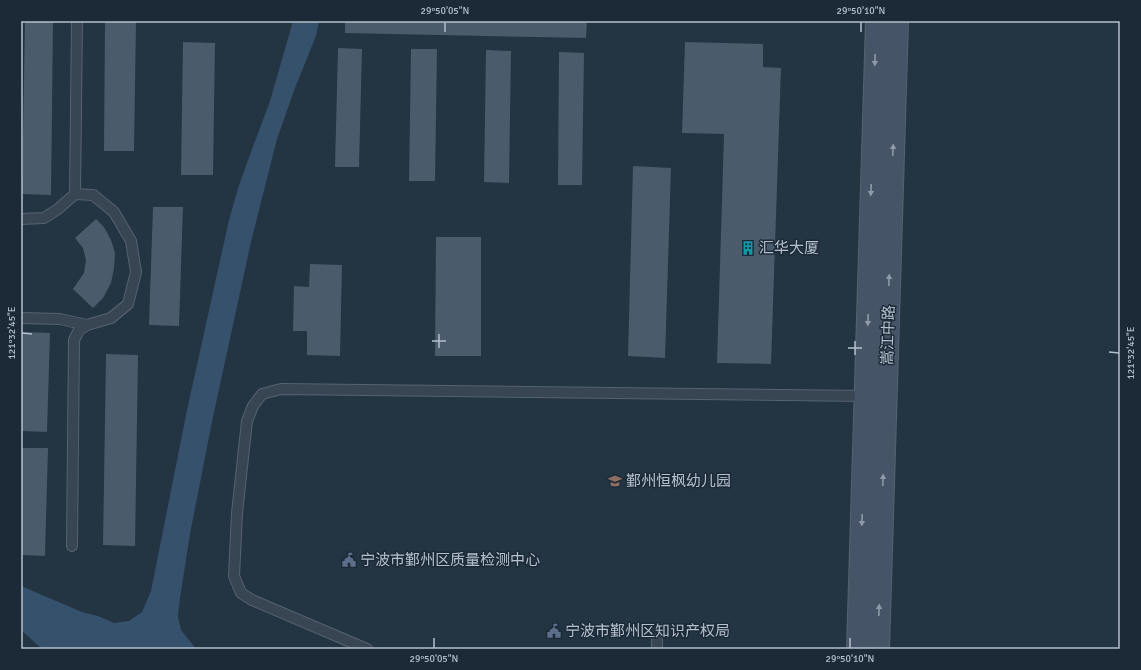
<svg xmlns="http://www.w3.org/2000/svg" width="1141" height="670" viewBox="0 0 1141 670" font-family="Signika,'Noto Sans SC',sans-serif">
<rect width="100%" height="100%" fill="#233443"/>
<!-- water -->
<path fill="#35516b" d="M293 21H319L316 36 295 88 277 139 251 242 213 417 190 534 180 598 178 617 181 630 196 649H42L21 630V586L82 612 98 616 114 623 129 621 142 612 151 591 187 410 229 220 238 188 248 160 270 101Z"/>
<!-- building -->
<path fill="#4a5b6c" d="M25 21H53L51 195 22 194Z
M105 21H136L134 151H104Z
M345 21H587L586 38 345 33Z
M183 42 215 43 213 175H181Z
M685 42 763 44V67L781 68 771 364 717 363 724 134 682 133Z
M338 48 362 49 359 167H335Z
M411 49H437L435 181H409Z
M486 50 511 51 509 183 484 182Z
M559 52 584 53 582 185H558Z
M633 166 671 168 665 358 628 356Z
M153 207H183L179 326 149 325Z
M96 219 104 227 111 240 115 253 114 268 111 283 103 298 93 308 73 289 84 273 86 260 83 248 75 238Z
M436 237H481V356H435Z
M310 264 342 265 340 356 307 355V331H293L294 286 309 287Z
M21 332 50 333 47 432 21 431Z
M106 354 138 355 135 546 103 545Z
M21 448H48L45 556 21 555Z"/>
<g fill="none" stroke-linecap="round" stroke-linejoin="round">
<defs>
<path id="lane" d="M21 219 44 218 58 209 75 194 77 21
M21 318 60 319 87 325
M72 546 74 340 79 330 87 325 111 318 128 304 136 272 131 241 114 212 93 195 75 194
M367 649 252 600 241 593 234 576 237 513 247 421 253 406 262 394 281 389 865 396
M657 649V640"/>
<path id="secondary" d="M858 649 877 21
M878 649 897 21"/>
</defs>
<!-- lane casing -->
<use href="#lane" stroke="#566370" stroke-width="12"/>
<!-- secondary casing -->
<use href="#secondary" stroke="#566370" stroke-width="24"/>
<!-- lane -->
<use href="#lane" stroke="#384552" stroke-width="10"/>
<!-- secondary -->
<use href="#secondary" stroke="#455466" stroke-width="22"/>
</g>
<!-- one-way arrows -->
<defs><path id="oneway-solid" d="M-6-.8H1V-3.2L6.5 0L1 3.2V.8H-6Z"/></defs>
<g fill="#8e9aa9">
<use href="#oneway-solid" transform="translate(875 60) rotate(92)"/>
<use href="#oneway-solid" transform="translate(893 150) rotate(-88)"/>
<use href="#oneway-solid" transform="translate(871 190) rotate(92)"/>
<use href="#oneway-solid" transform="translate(889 280) rotate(-88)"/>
<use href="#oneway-solid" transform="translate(868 320) rotate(92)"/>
<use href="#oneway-solid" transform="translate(883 480) rotate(-88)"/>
<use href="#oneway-solid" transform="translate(862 520) rotate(92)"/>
<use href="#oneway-solid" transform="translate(879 610) rotate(-88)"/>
</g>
<!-- ticks -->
<path fill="none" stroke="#b5c0cd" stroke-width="1.5" d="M445 32V22M861 32V22M22 333 32 334M432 341H446M439 348V334M848 348H862M1109 352 1119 353M855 355V341M434 648V638M850 648V638"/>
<!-- icons -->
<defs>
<symbol id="building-bare" viewBox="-9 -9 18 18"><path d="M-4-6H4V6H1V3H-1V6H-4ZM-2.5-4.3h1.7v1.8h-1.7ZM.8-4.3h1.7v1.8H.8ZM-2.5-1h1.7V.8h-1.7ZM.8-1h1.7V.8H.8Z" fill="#0f9aa8" stroke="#1c2a38" stroke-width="2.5" paint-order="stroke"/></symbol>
<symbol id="school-bare" viewBox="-9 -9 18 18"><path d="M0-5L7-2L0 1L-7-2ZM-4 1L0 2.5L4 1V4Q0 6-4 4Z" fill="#8d6e63" stroke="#1c2a38" stroke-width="2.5" paint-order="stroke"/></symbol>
<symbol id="civic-bare" viewBox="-9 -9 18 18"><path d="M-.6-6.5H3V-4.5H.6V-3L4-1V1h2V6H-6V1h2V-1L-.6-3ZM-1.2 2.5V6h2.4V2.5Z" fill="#5c6f8a" stroke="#1c2a38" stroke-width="2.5" paint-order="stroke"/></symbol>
</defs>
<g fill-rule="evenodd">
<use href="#building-bare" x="738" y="238" width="20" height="20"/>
<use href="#school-bare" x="605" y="471" width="20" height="20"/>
<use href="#civic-bare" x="339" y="550" width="20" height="20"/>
<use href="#civic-bare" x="544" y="621" width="20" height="20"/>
</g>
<g text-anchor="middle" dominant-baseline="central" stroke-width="3" stroke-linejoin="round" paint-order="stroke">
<!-- poi labels -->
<g font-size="15" fill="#b5c0cd" stroke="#1c2a38" text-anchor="start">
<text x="759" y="248">汇华大厦</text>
<text x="626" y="481">鄞州恒枫幼儿园</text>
<text x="360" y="560">宁波市鄞州区质量检测中心</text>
<text x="565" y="631">宁波市鄞州区知识产权局</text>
</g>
<!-- street labels -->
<g font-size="15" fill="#b5c0cd" stroke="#1c2a38">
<text transform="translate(888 335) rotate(-88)">嵩江中路</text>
</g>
</g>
<!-- border -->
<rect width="1141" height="670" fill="none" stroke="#1c2a38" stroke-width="44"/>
<rect x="22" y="22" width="1097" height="626" fill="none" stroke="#b5c0cd" stroke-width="1.5"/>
<g font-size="10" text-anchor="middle" fill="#b5c0cd">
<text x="445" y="14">29°50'05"N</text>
<text x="861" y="14">29°50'10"N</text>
<text transform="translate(11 333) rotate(-90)" y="4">121°32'45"E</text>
<text transform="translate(1130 353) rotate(-90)" y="4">121°32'45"E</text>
<text x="434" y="662">29°50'05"N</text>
<text x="850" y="662">29°50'10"N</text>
</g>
</svg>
